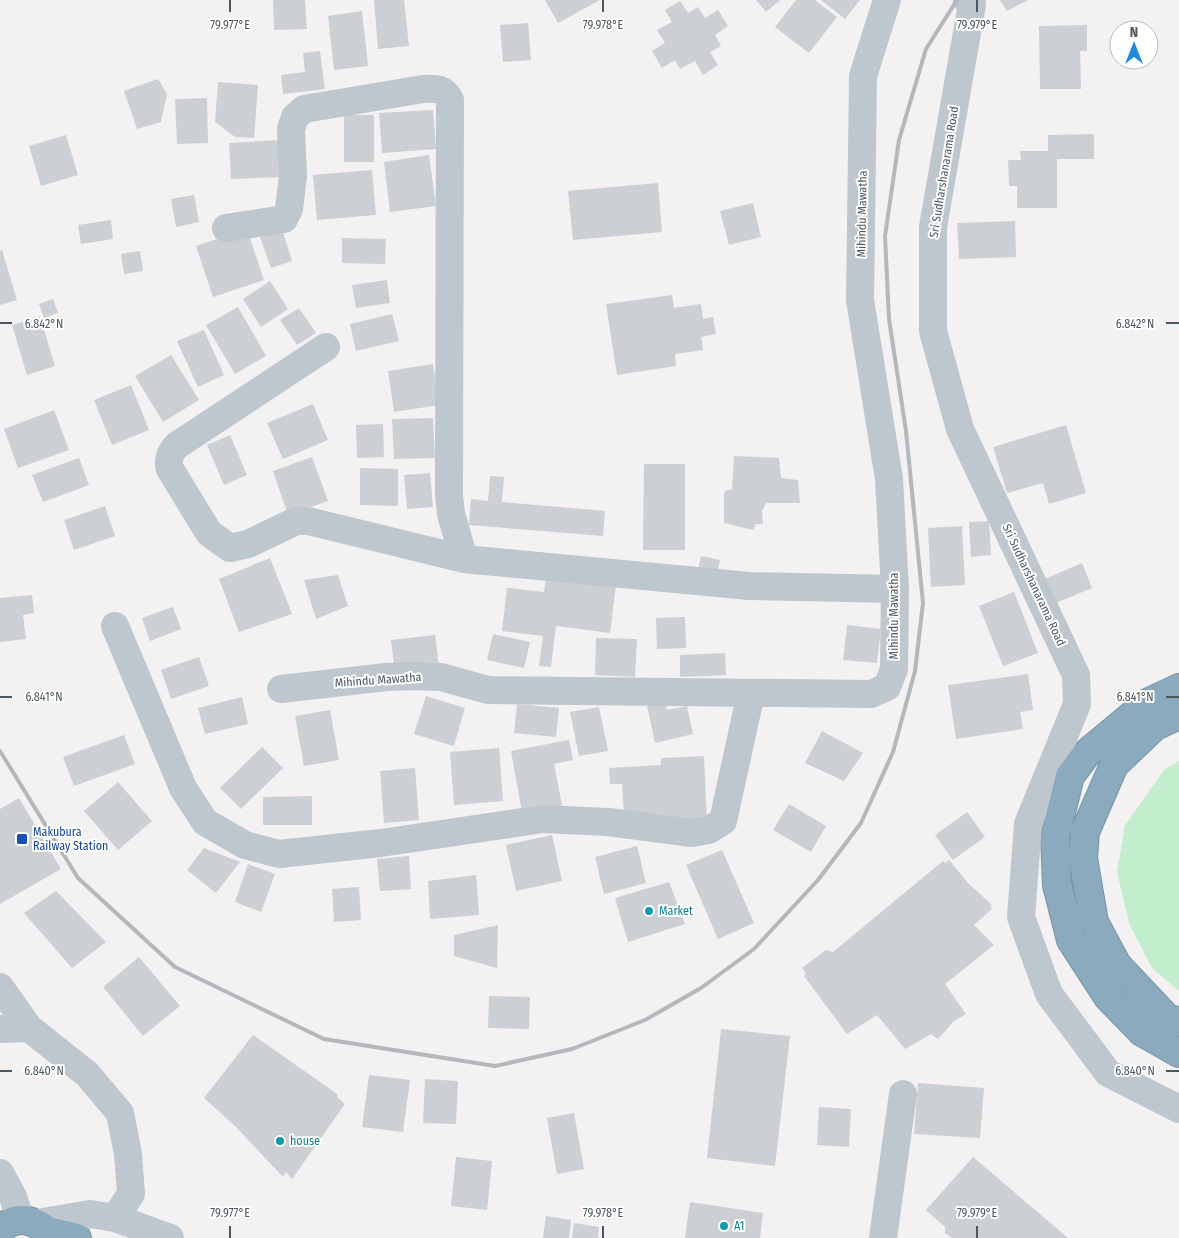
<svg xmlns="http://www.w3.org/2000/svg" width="1179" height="1238" viewBox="0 0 1179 1238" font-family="'Fira Sans Condensed',sans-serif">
<rect width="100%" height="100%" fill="#f3f1f2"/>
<!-- green -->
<path fill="#c3eece" d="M1179 761V991L1152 968 1129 923 1117 872 1125 825 1165 769Z"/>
<!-- building -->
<path fill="#cccfd3" d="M273 0H305L307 29 274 30Z
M374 0H404L409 46 378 49Z
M545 0H600L558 23Z
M756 0H780L766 12Z
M796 0H815L837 17 809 53 775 27Z
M821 0H860L845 19Z
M1000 0H1028L1007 11Z
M680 1 688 13 698 7 705 18 718 10 728 26 715 35 721 46 710 52 718 65 703 75 695 61 680 69 675 60 662 68 652 51 665 43 657 30 672 22 665 10Z
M362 11 368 66 334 70 328 16Z
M528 23 531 60 503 62 500 25Z
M1087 25V51H1080L1081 89H1040L1039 26Z
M320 51 325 89 283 94 281 75 305 72 303 53Z
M158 79 167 94 161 122 137 129 124 91Z
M218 82 258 85 254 138 235 137 215 122Z
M207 98 208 143 177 144 175 99Z
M433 110 436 149 382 153 379 113Z
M344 115H374V162H344Z
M1094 134V159H1057V208H1017V186H1009L1008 160H1021L1020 151H1048V135Z
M66 135 78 175 41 186 29 146Z
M281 140 283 177 231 179 229 143Z
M429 155 436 206 390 212 384 162Z
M372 170 376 215 317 220 313 175Z
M658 183 662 232 573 240 568 191Z
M194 195 199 222 176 227 171 199Z
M753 203 761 237 729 245 720 211Z
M111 220 113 239 81 244 78 225Z
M1015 221 1016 257 959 259 957 223Z
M247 229 264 280 213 297 196 246Z
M282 229 292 261 271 268 260 237Z
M342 238 386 239 385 264 342 263Z
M2 250 17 300 0 305V251Z
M140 251 143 271 124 274 121 254Z
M387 280 390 303 356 308 352 285Z
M270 281 288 309 261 327 243 299Z
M672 295 674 308 701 304 703 319 713 317 716 334 701 337 703 350 675 354 676 366 617 375 606 304Z
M53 299 58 313 44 318 39 304Z
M238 307 266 356 235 374 206 325Z
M299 308 316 333 297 345 280 320Z
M392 314 399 341 356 351 350 324Z
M40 317 55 366 27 375 12 325Z
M204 330 224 375 198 387 177 341Z
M171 355 199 400 163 422 135 376Z
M433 364 439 405 394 412 388 371Z
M131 385 149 430 112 445 94 400Z
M313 404 328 440 283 459 267 423Z
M54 410 69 450 18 468 4 429Z
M433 418 435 458 394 459 392 419Z
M383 424 384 457 357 458 356 425Z
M1066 425 1086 493 1049 504 1043 483 1007 493 993 447Z
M230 435 247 475 224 485 207 445Z
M734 456 779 458 781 478 798 480 800 503H766L762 511 763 524H756L753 530 724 523V494L725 491 732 489Z
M312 457 328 501 288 515 273 471Z
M79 458 89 485 43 502 32 475Z
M644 464H685V550H643Z
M360 468 398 469V506L360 505Z
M430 473 433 507 407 509 404 475Z
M490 476 504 477 502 502 605 511 603 536 469 525 471 499 488 501Z
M105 506 115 536 74 550 64 520Z
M989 521 991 555 971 557 969 522Z
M962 526 965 585 931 587 928 528Z
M701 556 720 560 717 574 698 571Z
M270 558 292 614 239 632 219 579Z
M1082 563 1092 588 1056 603 1045 579Z
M338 575 348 606 316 619 304 580Z
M546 575 616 584 610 633 556 626 551 667 539 666 543 636 502 631 507 588 544 592Z
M1014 592 1038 653 1003 666 979 606Z
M32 595 34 613 23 615 26 639 0 642V598Z
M173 607 181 629 150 641 142 618Z
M685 617 686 648 657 649 656 618Z
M847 625 881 629 877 663 843 660Z
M493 634 530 642 524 668 487 660Z
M435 635 439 666 395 672 391 640Z
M596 638 637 639 635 677 595 675Z
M725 653 726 675 680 677V655Z
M199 657 209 686 171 699 161 670Z
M1028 674 1033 710 1020 712 1023 729 956 739 948 685Z
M426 696 465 708 454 746 414 734Z
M242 697 248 724 205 734 198 708Z
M665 697 667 710 687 706 693 734 655 743 646 701Z
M517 704 559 708 556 737 514 733Z
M599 707 608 751 579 756 570 712Z
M330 710 339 760 304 766 295 716Z
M822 731 863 753 844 781 805 763Z
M124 735 135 764 74 786 63 757Z
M569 740 573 760 554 764 562 805 522 812 511 751Z
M262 747 283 768 241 809 220 788Z
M499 748 503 801 454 805 450 752Z
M704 756 707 823 624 814 622 784H610L609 768 661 765V758Z
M415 768 419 820 384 823 380 771Z
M118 782 152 821 118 850 84 811Z
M312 796V825H263V797Z
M19 798 61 869 0 904V809Z
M789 804 826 826 811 852 773 830Z
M967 812 985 837 953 860 935 835Z
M552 835 562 881 516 891 506 845Z
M637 846 646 883 604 894 595 857Z
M204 848 240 862 216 893 187 870Z
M722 850 754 923 718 939 686 865Z
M409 856 411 889 380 891 377 859Z
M949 860 968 883 992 905 990 907 992 909 974 925 994 945 945 984 966 1014 954 1021 938 1039 931 1034 905 1049 877 1015 847 1034 804 976 806 974 802 968 826 950 833 952 943 861 945 863Z
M248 864 275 874 261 912 235 902Z
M476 875 479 915 430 919 428 881Z
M669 882 685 924 628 942 615 898Z
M359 887 361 920 334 922 332 889Z
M56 891 106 942 72 968 24 913Z
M498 925 497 968 454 956V935Z
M139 957 180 1006 143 1036 103 987Z
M489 996 530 997 529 1029 488 1028Z
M721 1029 790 1036 775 1166 707 1158Z
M253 1035 333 1091 338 1095 337 1097 345 1104 292 1179 286 1172 283 1177 235 1126 204 1098Z
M369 1075 410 1080 403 1132 362 1127Z
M425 1079 458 1081 456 1124 423 1123Z
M918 1083 984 1088 980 1138 914 1134Z
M819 1107 851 1109 849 1147 817 1145Z
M574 1113 584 1169 557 1174 547 1118Z
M456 1157 492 1161 487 1210 451 1206Z
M973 1157 1068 1238H952L945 1233V1227L926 1210Z
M690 1202 763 1213 760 1238H685Z
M546 1216 571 1220 569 1238H543Z
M574 1223 599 1227 598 1238H572Z"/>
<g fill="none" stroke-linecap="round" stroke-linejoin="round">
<defs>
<path id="highway" d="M1179 688 1147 703 1088 752 1070 776 1055 837 1057 885 1071 940 1108 997 1142 1032 1179 1053
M1179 715 1155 726 1114 765 1085 832 1083 858 1094 922 1117 965 1167 1018 1179 1022
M0 1230C16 1214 31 1219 48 1231L50 1238
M48 1231 77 1238"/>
</defs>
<!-- highway casing -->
<use href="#highway" stroke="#7795a9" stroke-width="30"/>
<!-- minor -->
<path stroke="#bec7cd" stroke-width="28" d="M967 0 972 4 933 227V331L960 429 1076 675 1077 704 1028 824 1021 917 1049 994 1108 1073 1179 1109
M226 228 284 219 289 209 293 176 291 129 295 117 304 109 423 89C436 88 444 88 450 100L449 494 451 514 464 559 749 586 895 589
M326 347 176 446C170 453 167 460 170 469L209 533 230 548 248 544 296 521H308L464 559
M115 626 183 788 205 822 245 845 279 854 381 843 543 819 608 822 692 833 709 830 723 821 751 693
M281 689 386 677 415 676 441 677 488 690 871 694 887 687 894 669 895 589 889 479 860 300 863 76 887 0
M0 987 29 1028 87 1074 120 1113 128 1154 131 1194 115 1218
M0 1029 29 1028
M0 1173 13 1197 20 1218
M37 1223 90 1214 115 1218 170 1238
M883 1238 903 1094"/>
<!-- highway -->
<use href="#highway" stroke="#8caabd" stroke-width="28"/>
<!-- rail -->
<path stroke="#b4b7bb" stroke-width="4" d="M0 751 78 878 175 967 324 1039 495 1066 572 1049 645 1020 701 988 754 949 818 880 861 823 893 752 915 671 923 603 906 431 889 319 885 236 899 140 926 49 957 0"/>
</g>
<!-- ticks -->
<path fill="none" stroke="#4a575e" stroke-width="2" d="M230 0V12M603 0V12M977 0V12M0 323H12M1166 323H1179M0 697H12M1166 697H1179M0 1071H12M1166 1071H1179M230 1226V1238M603 1226V1238M977 1226V1238"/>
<!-- markers -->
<rect fill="#1a4fb4" stroke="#fff" stroke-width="2" x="16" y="833" width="12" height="12" rx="2.5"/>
<g fill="#0f9aa8" stroke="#fff" stroke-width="2">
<circle cx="649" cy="911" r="5"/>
<circle cx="280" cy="1141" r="5"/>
<circle cx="724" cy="1226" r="5"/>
</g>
<g text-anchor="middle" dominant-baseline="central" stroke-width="4" stroke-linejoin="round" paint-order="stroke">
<!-- street labels -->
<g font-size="12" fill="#4a575e" stroke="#fff">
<text transform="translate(944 172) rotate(-81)">Sri Sudharshanarama Road</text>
<text transform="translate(862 214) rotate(-89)">Mihindu Mawatha</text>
<text transform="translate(1034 585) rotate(65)">Sri Sudharshanarama Road</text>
<text transform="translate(894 616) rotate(-90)">Mihindu Mawatha</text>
<text transform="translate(378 680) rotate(-4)">Mihindu Mawatha</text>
</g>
<!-- transit labels -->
<g font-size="12" fill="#164399" stroke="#fff" text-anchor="start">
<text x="33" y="832">Makubura<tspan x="33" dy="14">Railway Station</tspan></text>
</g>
<!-- culture labels -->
<g font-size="12" fill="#0d838f" stroke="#fff" text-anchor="start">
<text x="659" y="911">Market</text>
<text x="290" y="1141">house</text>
<text x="734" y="1226">A1</text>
</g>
</g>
<g font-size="12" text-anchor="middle" fill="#4a575e" stroke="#fff" stroke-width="4" stroke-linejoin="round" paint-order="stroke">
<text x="230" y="29">79.977°E</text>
<text x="603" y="29">79.978°E</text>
<text x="977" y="29">79.979°E</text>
<text x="44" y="328">6.842°N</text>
<text x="1135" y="328">6.842°N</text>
<text x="44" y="701">6.841°N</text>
<text x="1135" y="701">6.841°N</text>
<text x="44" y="1075">6.840°N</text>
<text x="1135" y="1075">6.840°N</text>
<text x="230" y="1217">79.977°E</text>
<text x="603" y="1217">79.978°E</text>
<text x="977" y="1217">79.979°E</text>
</g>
<!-- north arrow -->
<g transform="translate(1134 45)"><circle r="24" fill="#ffffff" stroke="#b7bcbf"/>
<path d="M0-4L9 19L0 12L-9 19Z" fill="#218ade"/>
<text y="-8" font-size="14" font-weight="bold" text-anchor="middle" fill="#4a575e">N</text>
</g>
</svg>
